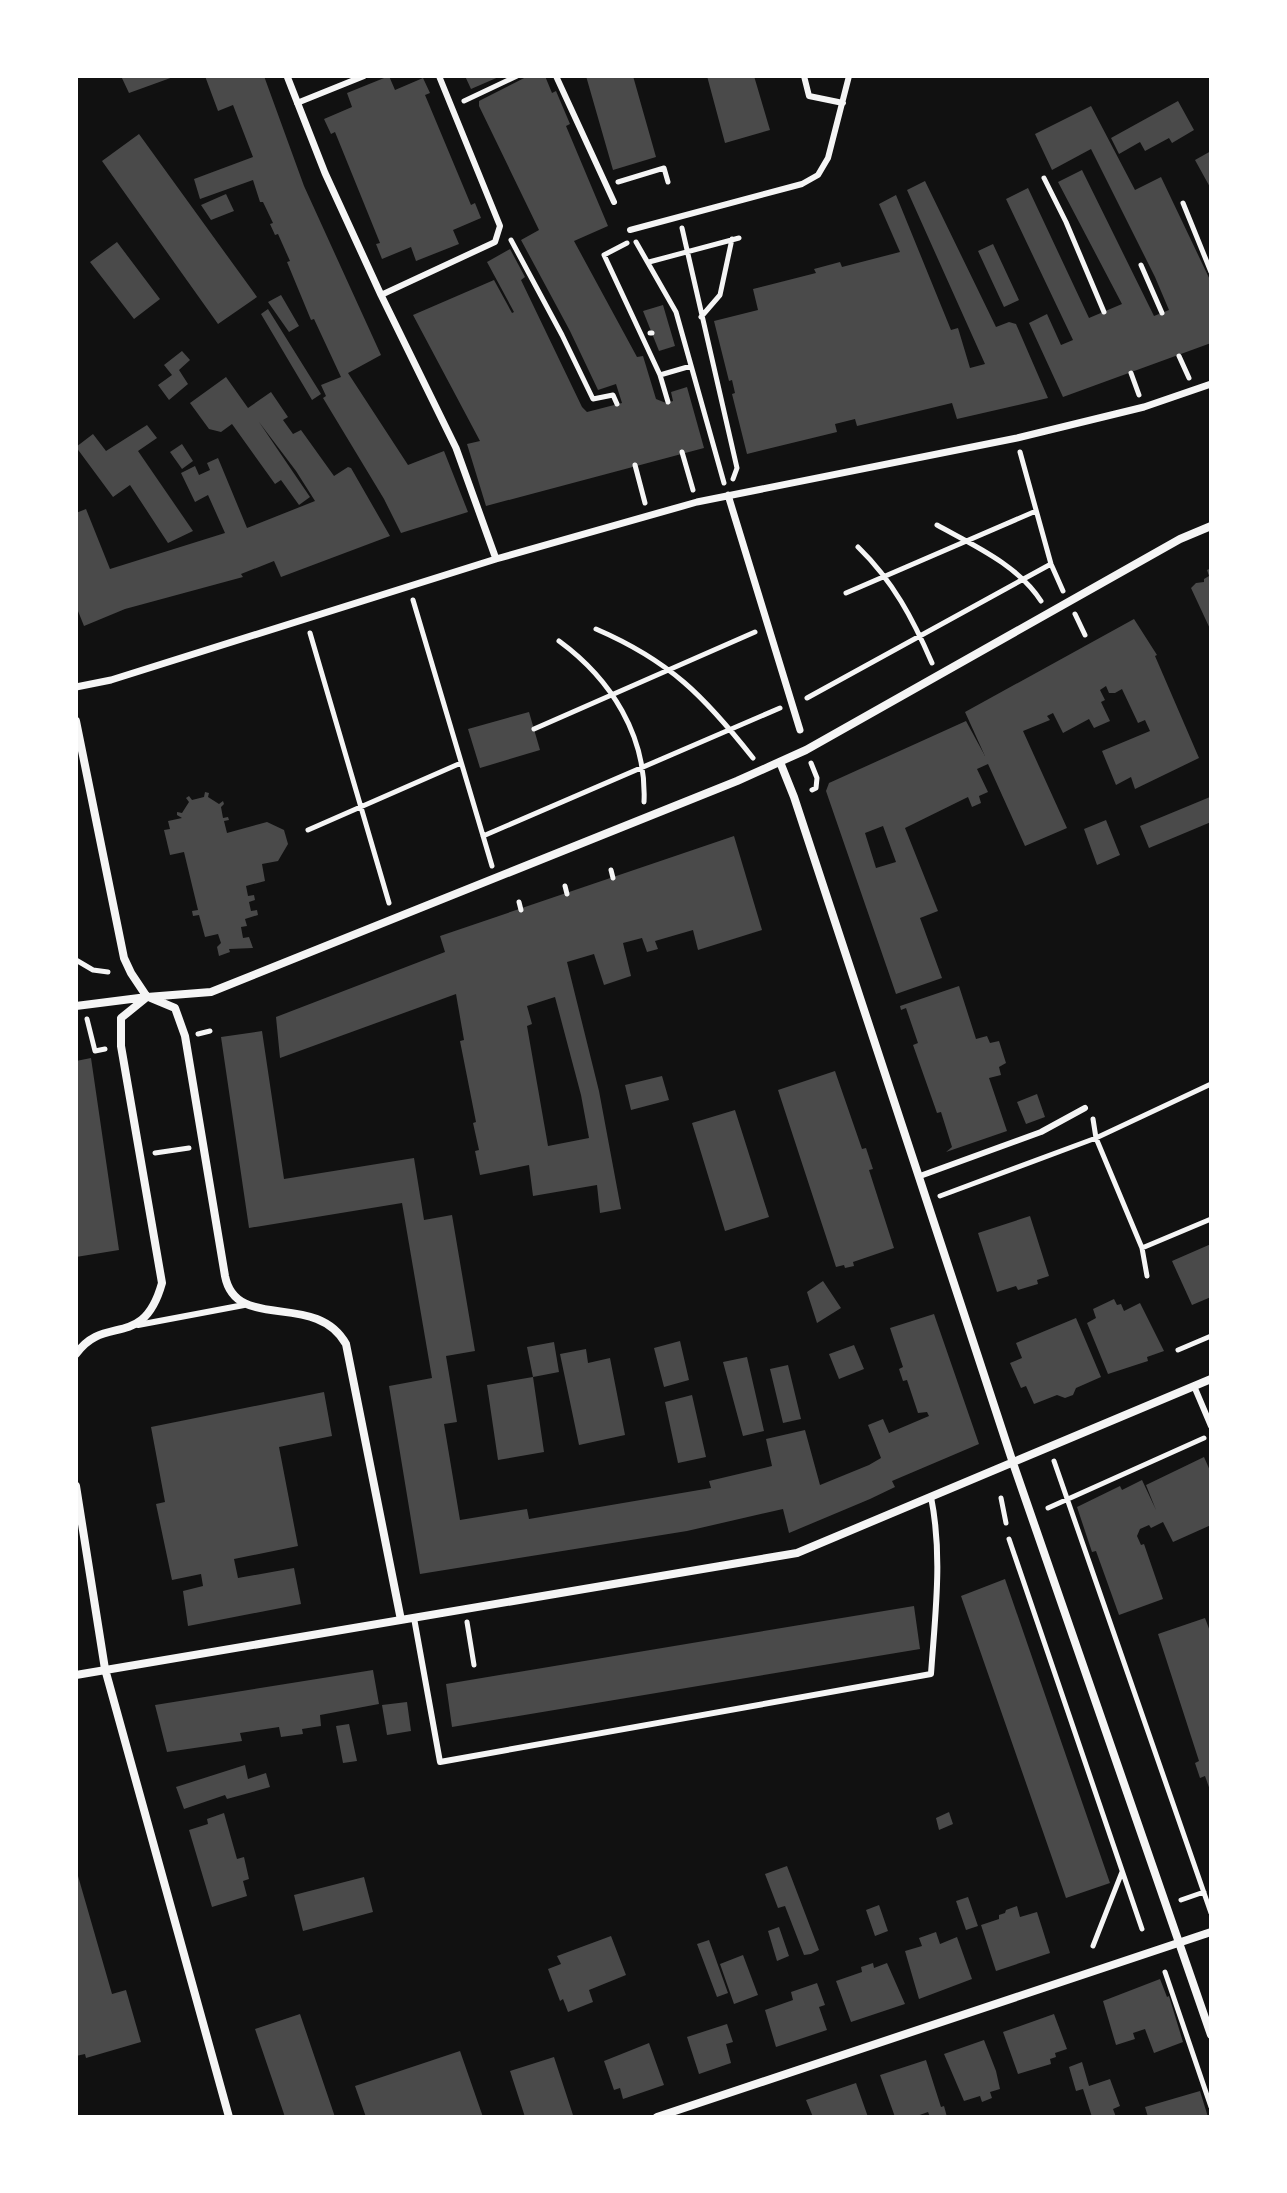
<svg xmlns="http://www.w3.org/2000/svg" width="1287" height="2193" viewBox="0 0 1287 2193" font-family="Barlow,sans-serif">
<rect width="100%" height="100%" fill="#111"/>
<!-- building -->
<path fill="#4a4a4a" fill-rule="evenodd" d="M121 76H176L129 93Z
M205 76H264L304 186 381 355 348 373 408 465 444 451 468 512 401 533 384 499 323 398 326 396 321 385 341 377 314 319 311 320 287 262 290 261 278 234 275 235 270 224 273 223 263 202H260L253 180 200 199 194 179 253 157 233 105 218 111Z
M389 76 395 90 423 78 430 93 425 95 471 205 475 203 481 218 453 230 459 244 416 261 411 247 382 259 376 244 380 243 335 132 331 134 324 119 352 107 347 93Z
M465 76H501L471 89Z
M528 76H545L552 93 556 91 570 124 566 126 608 226 574 241 637 357 643 356 656 399 666 403 673 401 671 392 687 387 704 448 486 506 467 444 480 441 413 315 494 280 512 313 514 312 487 262 510 249 525 277 521 280 582 407 587 412 622 403 616 384 598 390 570 331 521 240 539 230 479 106V101Z
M586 76H633L656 157 613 170Z
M707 76H754L770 130 725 143Z
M1178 101 1194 130 1172 143 1169 138 1145 151 1140 142 1119 154 1111 138Z
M1091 106 1135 190 1161 177 1211 282V343L1063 397 1029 323 1047 314 1061 345 1073 340 1006 199 1028 188 1089 318 1122 304 1058 182 1082 170 1154 316 1169 310 1155 277 1091 149 1052 170 1035 134Z
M139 134 257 297 218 324 102 161Z
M1211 151V189L1195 160Z
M925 181 996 327 1009 322 1016 324 1048 398 957 419 952 403 857 426 855 419 835 424 837 432 747 454 732 394 735 393 732 380 729 381 714 321 758 310 753 289 816 273 814 269 840 262 842 267 900 252 879 204 896 195 951 330 958 328 970 368 985 364 907 190Z
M226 194 234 211 211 220 201 205Z
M117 242 160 299 134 319 90 262Z
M993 244 1019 300 1004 307 978 251Z
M281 295 299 326 289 332 268 302Z
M663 305 675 346 659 351 643 311Z
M268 309 321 394 312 400 261 314Z
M182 351 190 360 179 370 188 384 169 400 158 385 172 375 164 365Z
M226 377 248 408 271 392 288 417 283 420 293 434 301 430 334 476 348 467 351 468 390 536 281 577 274 561 241 574 243 577 125 609 84 626 76 606V513L86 509 110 569 225 533 208 495 195 502 181 473 195 466 199 475 210 470 207 463 218 458 247 528 315 501 296 471 259 422 310 497 299 505 281 480 275 484 232 424 221 432 209 429 190 403Z
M147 425 157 438 138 451 193 531 168 543 130 485 113 497 76 447 93 434 106 451Z
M182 444 193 461 182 469 170 452Z
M1211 568V631L1191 588 1196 583 1204 582V579L1209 576 1207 570Z
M1134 619 1157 655 1155 656 1199 758 1135 789 1131 777 1116 785 1102 751 1150 731 1145 720 1138 723 1122 689 1115 693H1109L1106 686 1100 690 1105 700 1101 702 1110 721 1094 728 1089 719 1063 733 1053 713 1047 716 1050 720 1023 731 1067 828 1025 846 988 764 977 769 988 792 979 796 981 803 972 807 968 797 905 828 938 911 920 918 942 978 896 994 826 791 829 783 966 721 985 756 965 712ZM883 826 896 862 876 868 865 833Z
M529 712 540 750 480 768 468 729Z
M205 792 209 793 208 797 219 804 223 801 224 804 221 807 223 818 228 817 229 820 224 821 227 833 267 822 284 830 288 844 278 861 262 864 265 881 246 886 248 896 254 895 255 900 249 902 251 911 257 910 258 915 245 919 247 926 241 927 243 938 249 937 253 948 229 949 230 952 219 956 217 947 221 943 218 934 205 937 199 915 193 916 192 911 198 910 184 852 170 855 164 830 170 829 168 821 182 818 177 815V812L182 813 189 802 186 798 189 796 192 800 204 797Z
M1210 797 1211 822 1149 848 1140 826Z
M1106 820 1120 855 1097 865 1084 829Z
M734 836 762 930 698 950 693 930 655 941 658 949 647 952 642 938 623 943 631 976 604 985 594 954 567 962 599 1091 621 1209 600 1213 597 1185 533 1196 529 1165 480 1175 475 1151 479 1150 473 1123 476 1122 460 1041 464 1040 456 994 280 1058 276 1017 445 952 440 936ZM555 997 581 1095 589 1138 548 1146 527 1026 532 1024 527 1006Z
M959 986 976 1039 987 1036 990 1043 999 1041 1006 1063 999 1067 1001 1075 989 1078 1007 1131 946 1152 952 1147 941 1112 937 1113 913 1045 918 1043 906 1008 901 1010 900 1006Z
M262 1031 284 1179 414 1158 424 1220 452 1215 475 1351 446 1356 457 1422 444 1424 460 1520 527 1509 529 1519 711 1488 709 1481 772 1466 766 1439 805 1430 820 1485 869 1465 881 1458 868 1425 883 1419 889 1433 929 1416 927 1412 918 1413 907 1380 903 1381 899 1369 903 1367 890 1328 934 1314 979 1444 892 1481 895 1487 870 1499 789 1533 783 1509 687 1531 420 1574 389 1386 432 1378 402 1203 249 1228 221 1037Z
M91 1058 119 1250 76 1257V1061Z
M835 1071 862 1149 866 1148 873 1169 869 1170 894 1248 853 1262 854 1266 845 1268 844 1265 836 1267 778 1090Z
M662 1076 669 1100 631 1110 625 1085Z
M1037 1094 1045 1117 1026 1124 1017 1102Z
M735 1110 769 1217 725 1231 692 1123Z
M1030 1216 1049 1276 1037 1280 1038 1284 1018 1290 1016 1286 997 1292 978 1233Z
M1211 1244V1297L1192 1305 1172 1261Z
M823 1281 841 1308 817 1323 807 1292Z
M1114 1299 1117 1305 1121 1304 1124 1311 1140 1303 1164 1351 1147 1357 1148 1361 1108 1374 1087 1323 1096 1318 1093 1309Z
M1076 1318 1101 1377 1076 1388 1073 1395 1065 1398 1057 1395 1034 1404 1026 1386 1021 1388 1010 1363 1022 1358 1016 1343Z
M680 1341 689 1380 664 1387 654 1348Z
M554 1342 559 1372 533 1377 527 1347Z
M854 1345 864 1369 839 1379 829 1354Z
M586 1349 588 1363 610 1358 625 1435 579 1445 560 1354Z
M747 1357 764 1431 743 1436 723 1362Z
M788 1365 801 1419 783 1423 770 1369Z
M533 1377 544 1452 498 1460 487 1385Z
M324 1392 332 1436 279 1447 298 1546 234 1559 238 1578 294 1568 301 1604 188 1626 183 1591 203 1586 201 1574 172 1580 156 1504 165 1502 151 1427Z
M692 1395 706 1457 678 1463 665 1402Z
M1204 1457 1211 1473V1525L1173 1542 1163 1522 1151 1528 1149 1525 1140 1529 1137 1536 1141 1545 1144 1544 1163 1599 1119 1615 1096 1551 1092 1552 1077 1507 1120 1486 1122 1490 1142 1480 1156 1510 1146 1485Z
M1005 1579 1110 1883 1066 1898 961 1596Z
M914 1606 920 1649 452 1727 446 1684Z
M1205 1618 1211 1634V1793L1205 1776 1200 1778 1195 1763 1199 1761 1158 1634Z
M373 1670 379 1704 320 1715 321 1726 302 1729 303 1734 281 1737 279 1727 240 1733 242 1741 167 1752 155 1705Z
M407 1702 411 1731 387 1735 382 1705Z
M349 1724 357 1761 343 1763 336 1726Z
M245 1765 248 1779 266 1773 270 1787 227 1799 225 1795 184 1809 176 1787Z
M949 1812 953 1824 939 1830 936 1818Z
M224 1813 237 1859 244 1857 249 1879 243 1881 247 1896 212 1907 189 1830 208 1824 207 1819Z
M787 1866 819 1950 811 1954 804 1955 785 1906 778 1908 765 1874Z
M76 1869 112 1994 126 1990 141 2042 86 2058 85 2054 76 2056Z
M364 1877 373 1912 303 1931 294 1895Z
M968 1897 978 1926 966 1930 956 1901Z
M879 1905 888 1931 875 1936 866 1910Z
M1017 1906 1020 1917 1037 1912 1050 1953 996 1971 981 1925 999 1919V1915L1005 1913 1006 1910Z
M779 1927 789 1956 777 1961 768 1931Z
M936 1932 940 1944 957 1937 972 1979 919 1999 905 1951 922 1946 919 1938Z
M611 1936 626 1975 589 1990 593 2002 568 2012 563 1999 560 2001 548 1969 561 1964 557 1956Z
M709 1940 728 1993 717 1997 697 1944Z
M743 1955 758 1995 734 2004 720 1964Z
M873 1963 874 1968 887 1963 905 2004 851 2022 836 1981 862 1972 861 1967Z
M1160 1979 1167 1997 1169 1996 1183 2042 1154 2053 1145 2029 1133 2033 1135 2039 1116 2045 1103 2001Z
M817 1983 825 2005 819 2007 827 2030 776 2047 765 2010 793 2000 791 1992Z
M300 2014 335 2117H285L255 2029Z
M1054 2014 1067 2049 1055 2053 1056 2057 1050 2059 1051 2064 1018 2074 1003 2032Z
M727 2024 733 2042 726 2044 731 2063 699 2074 687 2037Z
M984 2040 996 2071 1000 2089 990 2092 992 2098 982 2102 980 2096 964 2101 944 2054Z
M649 2043 664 2085 623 2099 620 2088 614 2090 604 2061Z
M460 2051 483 2117H366L355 2086Z
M554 2057 573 2115 525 2117 510 2071Z
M926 2060 941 2107 944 2106 947 2117H930L928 2112 914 2117H895L880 2075Z
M1082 2062 1089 2086 1110 2079 1120 2106 1113 2109 1116 2117H1092L1083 2089 1076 2091 1069 2067Z
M856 2083 868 2117H813L806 2100Z
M1200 2091 1208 2117H1148L1145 2107Z"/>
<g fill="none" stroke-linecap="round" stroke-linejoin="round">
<!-- path -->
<path stroke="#f5f5f5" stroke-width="5" d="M464 101 517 76
M1044 178 1066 222 1104 312
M618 182 664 168 668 182
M1183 203 1211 272
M682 228 737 468 733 479
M511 240 562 335 593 399 613 395 617 404
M636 242 676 312 724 483
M627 243 604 255 660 375 668 402
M649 262 739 238
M1141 265 1162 313
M701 317 720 295 732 239
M650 333H652
M1179 356 1189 378
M1131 373 1139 395
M660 375 691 366
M682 452 693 490
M1020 452 1051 564 1063 591
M635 465 645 503
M937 525C973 545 1018 565 1041 601
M858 547C893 581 913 619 932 663
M846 593 1036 511
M413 600 492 866
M1075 614 1085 635
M596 629C670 661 704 696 753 758
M310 633 389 903
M559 641C611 679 647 736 644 802
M807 698 1051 564
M534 729 755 632
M811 763 817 778 816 788 812 790
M308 830 461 763
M483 836 780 708
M611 870 613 878
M565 886 567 894
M519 902 521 910
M76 960 93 970 108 972
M87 1019 95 1051 105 1049
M198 1034 210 1031
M1093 1119 1096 1138 1142 1248 1147 1276
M155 1153 189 1148
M940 1196 1096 1138 1211 1084
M1142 1248 1211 1219
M1178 1350 1211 1336
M1054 1461 1211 1913
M1001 1498 1006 1523
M1048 1508 1204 1438
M1009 1539 1142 1929
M467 1622 474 1665
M1181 1900 1204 1892
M1093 1946 1122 1872
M1165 1972 1211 2107"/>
<!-- service -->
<path stroke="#f5f5f5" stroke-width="6" d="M556 76 614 202
M804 76 809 96 843 103
M297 103 364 76
M630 230 802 184 818 175 828 158 849 76
M381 295 495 242 500 226 439 76
M920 1176 1041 1132 1085 1108
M138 1325 244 1305
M1194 1386 1211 1426
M414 1618 440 1762 931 1674C935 1615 943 1556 931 1497"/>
<!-- pedestrian -->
<path stroke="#f5f5f5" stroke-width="7" d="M287 76 325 173 381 295 456 448 496 559
M728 495 800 730
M76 687 111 680 496 559 697 502 1017 438 1144 407 1211 384"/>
<!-- minor -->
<path stroke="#f5f5f5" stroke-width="8" d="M76 721 124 958 131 973 147 997
M780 762 794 797 1013 1463 1211 2035
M151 998 175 1008 185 1036 225 1276C236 1333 316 1290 346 1344L401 1620
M76 1006 147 997 211 992 737 781 806 750 1180 539 1211 526
M76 1354C105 1313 143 1351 162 1283L121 1046V1018L147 997
M76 1486 105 1669 229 2117
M76 1675 797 1553 1211 1379
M657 2117 1211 1932"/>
</g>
<!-- border -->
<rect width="1287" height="2193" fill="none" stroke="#ffffff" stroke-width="156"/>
</svg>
